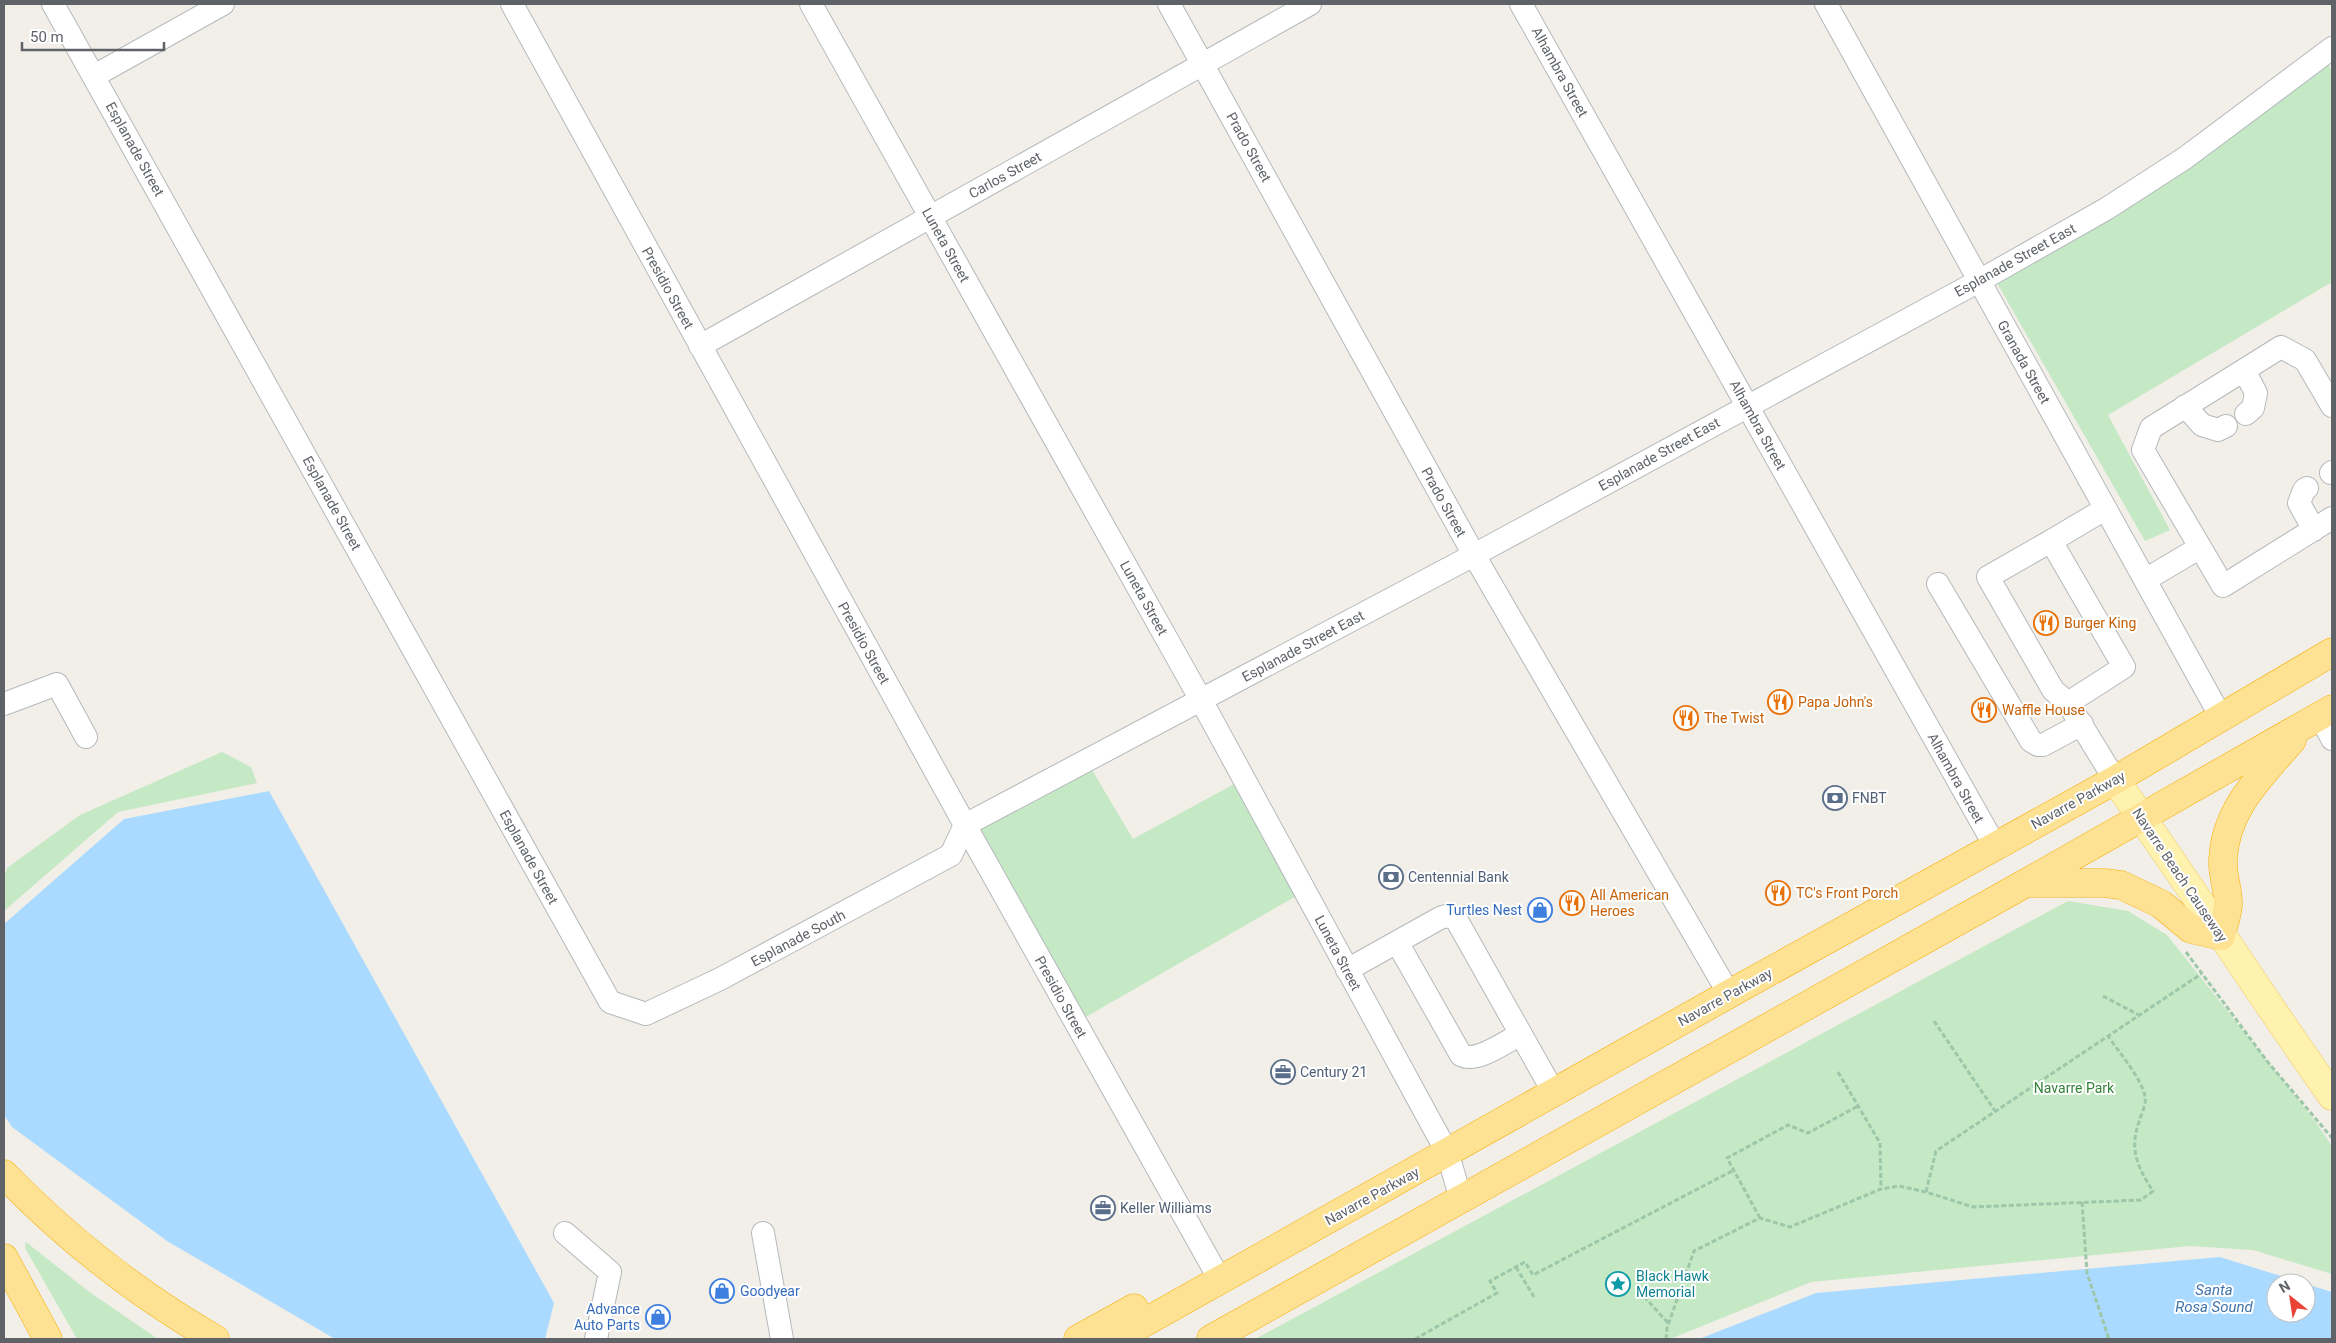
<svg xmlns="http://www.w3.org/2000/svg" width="2336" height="1343" viewBox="0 0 2336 1343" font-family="Roboto,sans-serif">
<rect width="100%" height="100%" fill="#f1efe8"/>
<!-- green -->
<path fill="#c5e8c5" d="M2328 64 2332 72V282L2108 415 2170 530 2145 541 1997 283Z
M222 752 251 767 257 783 118 812 4 911V877L7 868 80 815Z
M1092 770 1133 839 1236 783 1298 895 1084 1018 979 830Z
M2068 901 2128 911 2167 935 2315 1121 2332 1146V1274L2253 1250 2190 1246 1811 1282 1670 1339 1257 1338Z
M26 1242 88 1291 158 1339H77L25 1248Z"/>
<!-- water -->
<path fill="#aadaff" d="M269 791 554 1303 545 1339H335L167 1241 12 1127 4 1115V924L124 819Z
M2220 1257 2303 1283H2276V1313H2306V1284L2332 1292V1339H1699L1816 1293Z"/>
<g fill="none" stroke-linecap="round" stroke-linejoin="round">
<defs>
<path id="minor" d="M53 4 610 1002 646 1014 720 979 951 855 965 825 1474 555 1979 281 2106 209 2185 158 2332 48
M512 4 965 825 1220 1280
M811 4 1201 700 1448 1154 1461 1200
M1169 4 1474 555 1729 994
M1521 4 1995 846
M1826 4 2222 719
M94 76 223 4
M700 346 1310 4
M2244 370 2256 393 2253 408 2246 414
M2185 406 2202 425 2218 430 2226 426
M2332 406 2305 360 2281 347 2151 428 2143 450 2223 586 2332 518
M2331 473 2332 472
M2307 488 2304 490 2299 503 2314 530
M2105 509 2051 541 2124 667 2068 703 2115 780
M2051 541 1988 577 2053 690 2068 703
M2145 580 2199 548
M1938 584 2031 741 2038 745H2043L2082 724
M4 704 57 684 86 737
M2320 716 2332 739
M1397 942 1461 1055C1477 1064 1506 1041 1521 1034
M1347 970 1440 918 1446 916 1456 919 1554 1093
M565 1233 610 1272 596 1339
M763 1233 782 1339"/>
<path id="major" d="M2115 780C2190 884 2258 992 2332 1096"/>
<path id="highway" d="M2027 883H2104L2121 885 2161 904 2191 929 2221 936C2223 926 2227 916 2228 906 2229 891 2222 875 2223 860 2225 809 2261 776 2292 740
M4 1174C67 1239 137 1294 215 1339
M4 1258 48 1339
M1078 1339 1134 1308
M1115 1339 1729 994 2115 780 2332 652
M1211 1339 2026 883 2332 709"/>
</defs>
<!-- minor casing -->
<use href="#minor" stroke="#b5b8bc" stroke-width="24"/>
<!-- major casing -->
<use href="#major" stroke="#f2c960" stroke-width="29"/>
<!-- highway casing -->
<use href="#highway" stroke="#f9ab00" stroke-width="29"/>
<!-- path -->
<path stroke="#9cc7a9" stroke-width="3" stroke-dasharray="5 2.5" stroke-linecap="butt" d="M2186 952 2267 1061 2332 1138
M2103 996 2139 1015
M1934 1021 1995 1111
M1838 1072 1880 1143 1881 1189
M1926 1192 1936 1151 2201 974
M2082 1202 2087 1273 2109 1339
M1760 1218 1727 1158 1788 1125 1808 1133 1858 1106
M1516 1267 1534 1297
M1639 1291 1669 1324
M1415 1339 1497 1293 1490 1281 1525 1262 1533 1275 1734 1170
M1666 1339 1667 1328 1694 1251 1760 1218 1790 1227 1881 1189 1899 1186 1926 1192 1973 1207 2141 1200 2153 1191C2138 1168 2129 1150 2139 1122 2141 1114 2147 1104 2145 1096 2141 1078 2119 1052 2108 1036"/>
<!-- minor -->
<use href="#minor" stroke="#fff" stroke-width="22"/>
<!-- major -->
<use href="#major" stroke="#fff2af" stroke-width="28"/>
<!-- highway -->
<use href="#highway" stroke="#fde293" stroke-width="28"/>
</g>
<!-- icons -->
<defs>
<symbol id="restaurant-ring" viewBox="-11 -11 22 22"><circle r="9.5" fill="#fff" stroke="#e8710a" stroke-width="1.5"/><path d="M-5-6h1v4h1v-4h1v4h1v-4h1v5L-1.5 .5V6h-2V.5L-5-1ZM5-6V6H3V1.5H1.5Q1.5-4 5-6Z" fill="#e8710a"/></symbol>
<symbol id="bank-ring" viewBox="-11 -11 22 22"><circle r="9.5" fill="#fff" stroke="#5c6f8a" stroke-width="1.5"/><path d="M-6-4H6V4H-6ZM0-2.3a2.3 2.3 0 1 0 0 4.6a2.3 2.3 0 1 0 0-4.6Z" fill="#5c6f8a"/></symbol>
<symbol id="shop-ring" viewBox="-11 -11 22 22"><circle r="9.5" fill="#fff" stroke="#3f7fe0" stroke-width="1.5"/><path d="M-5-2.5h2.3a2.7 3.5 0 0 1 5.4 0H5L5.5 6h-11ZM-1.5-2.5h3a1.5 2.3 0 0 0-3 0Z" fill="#3f7fe0"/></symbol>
<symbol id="office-ring" viewBox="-11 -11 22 22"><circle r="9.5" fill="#fff" stroke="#5c6f8a" stroke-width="1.5"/><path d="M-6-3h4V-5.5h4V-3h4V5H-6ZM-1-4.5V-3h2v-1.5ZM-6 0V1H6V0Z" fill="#5c6f8a"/></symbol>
<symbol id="sight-ring" viewBox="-11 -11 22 22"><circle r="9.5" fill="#fff" stroke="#0f9aa8" stroke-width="1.5"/><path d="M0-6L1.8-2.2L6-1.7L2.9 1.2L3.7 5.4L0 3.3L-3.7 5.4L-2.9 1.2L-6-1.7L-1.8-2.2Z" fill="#0f9aa8"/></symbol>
</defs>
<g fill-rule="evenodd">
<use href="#restaurant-ring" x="2032" y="609" width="28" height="28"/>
<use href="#restaurant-ring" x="1766" y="688" width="28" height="28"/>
<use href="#restaurant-ring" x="1970" y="696" width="28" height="28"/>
<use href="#restaurant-ring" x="1672" y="704" width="28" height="28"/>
<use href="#bank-ring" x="1821" y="784" width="28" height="28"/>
<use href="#bank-ring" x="1377" y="863" width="28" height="28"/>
<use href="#restaurant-ring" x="1764" y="879" width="28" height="28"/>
<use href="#restaurant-ring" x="1558" y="889" width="28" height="28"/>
<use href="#shop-ring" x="1526" y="896" width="28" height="28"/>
<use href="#office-ring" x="1269" y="1058" width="28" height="28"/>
<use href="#office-ring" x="1089" y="1194" width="28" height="28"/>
<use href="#sight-ring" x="1604" y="1270" width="28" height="28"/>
<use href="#shop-ring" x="708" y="1277" width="28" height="28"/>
<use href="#shop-ring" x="644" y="1303" width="28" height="28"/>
</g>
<g text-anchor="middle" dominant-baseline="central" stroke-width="4" stroke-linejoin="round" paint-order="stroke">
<!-- street labels -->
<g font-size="14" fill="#5f6368" stroke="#fff">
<text transform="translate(1560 72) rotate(61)">Alhambra Street</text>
<text transform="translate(1249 147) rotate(61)">Prado Street</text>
<text transform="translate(135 149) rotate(61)">Esplanade Street</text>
<text transform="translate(1005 175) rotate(-29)">Carlos Street</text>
<text transform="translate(946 245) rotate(61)">Luneta Street</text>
<text transform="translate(2015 260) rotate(-29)">Esplanade Street East</text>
<text transform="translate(668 288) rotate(61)">Presidio Street</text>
<text transform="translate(2024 362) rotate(61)">Granada Street</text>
<text transform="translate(1758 425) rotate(61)">Alhambra Street</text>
<text transform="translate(1659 454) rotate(-29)">Esplanade Street East</text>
<text transform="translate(1444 502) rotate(61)">Prado Street</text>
<text transform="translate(332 503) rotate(61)">Esplanade Street</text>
<text transform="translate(1144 598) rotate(61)">Luneta Street</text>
<text transform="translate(864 643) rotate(61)">Presidio Street</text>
<text transform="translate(1303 646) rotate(-28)">Esplanade Street East</text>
<text transform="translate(1956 778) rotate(61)">Alhambra Street</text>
<text transform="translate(2078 800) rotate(-29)">Navarre Parkway</text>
<text transform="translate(529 857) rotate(61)">Esplanade Street</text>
<text transform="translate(2180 875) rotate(56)">Navarre Beach Causeway</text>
<text transform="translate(798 938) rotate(-28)">Esplanade South</text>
<text transform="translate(1338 953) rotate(62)">Luneta Street</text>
<text transform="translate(1061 997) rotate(61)">Presidio Street</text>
<text transform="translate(1725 997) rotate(-29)">Navarre Parkway</text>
<text transform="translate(1372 1196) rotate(-29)">Navarre Parkway</text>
</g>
<!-- food labels -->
<g font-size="14" fill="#c56008" stroke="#fff" text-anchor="start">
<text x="2064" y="623">Burger King</text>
<text x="1798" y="702">Papa John's</text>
<text x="2002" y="710">Waffle House</text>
<text x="1704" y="718">The Twist</text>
<text x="1796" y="893">TC's Front Porch</text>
<text x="1590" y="895">All American<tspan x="1590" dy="16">Heroes</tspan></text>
</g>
<!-- service labels -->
<g font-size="14" fill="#4e5e75" stroke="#fff" text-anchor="start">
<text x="1852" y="798">FNBT</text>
<text x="1408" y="877">Centennial Bank</text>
<text x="1300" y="1072">Century 21</text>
<text x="1120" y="1208">Keller Williams</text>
</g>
<!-- shop labels -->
<g font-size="14" fill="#366cbe" stroke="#fff" text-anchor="end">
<text x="1522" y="910">Turtles Nest</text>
<text x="740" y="1291" text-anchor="start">Goodyear</text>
<text x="640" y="1309">Advance<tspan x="640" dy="16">Auto Parts</tspan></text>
</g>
<!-- park labels -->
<g font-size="14" fill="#348238" stroke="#fff">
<text x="2074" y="1088">Navarre Park</text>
</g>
<!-- culture labels -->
<g font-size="14" fill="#0d838f" stroke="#fff" text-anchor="start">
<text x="1636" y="1276">Black Hawk<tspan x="1636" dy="16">Memorial</tspan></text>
</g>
<!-- water labels -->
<g font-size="15" font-style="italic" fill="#4174aa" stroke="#fff">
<text x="2214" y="1290">Santa<tspan x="2214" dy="17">Rosa Sound</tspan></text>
</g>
</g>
<!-- border -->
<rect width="2336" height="1343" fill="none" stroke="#5f6368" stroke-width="10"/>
<!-- north arrow -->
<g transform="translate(2291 1298) rotate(330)"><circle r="24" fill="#ffffff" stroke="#bfc1c3"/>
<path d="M0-4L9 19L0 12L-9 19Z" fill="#ea4335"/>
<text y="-8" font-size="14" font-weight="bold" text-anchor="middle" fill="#5f6368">N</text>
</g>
<!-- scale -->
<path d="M22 42v8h142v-8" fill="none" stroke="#5f6368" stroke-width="2.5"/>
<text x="30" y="42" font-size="15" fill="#5f6368" stroke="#ffffff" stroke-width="4" paint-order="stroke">50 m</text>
</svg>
